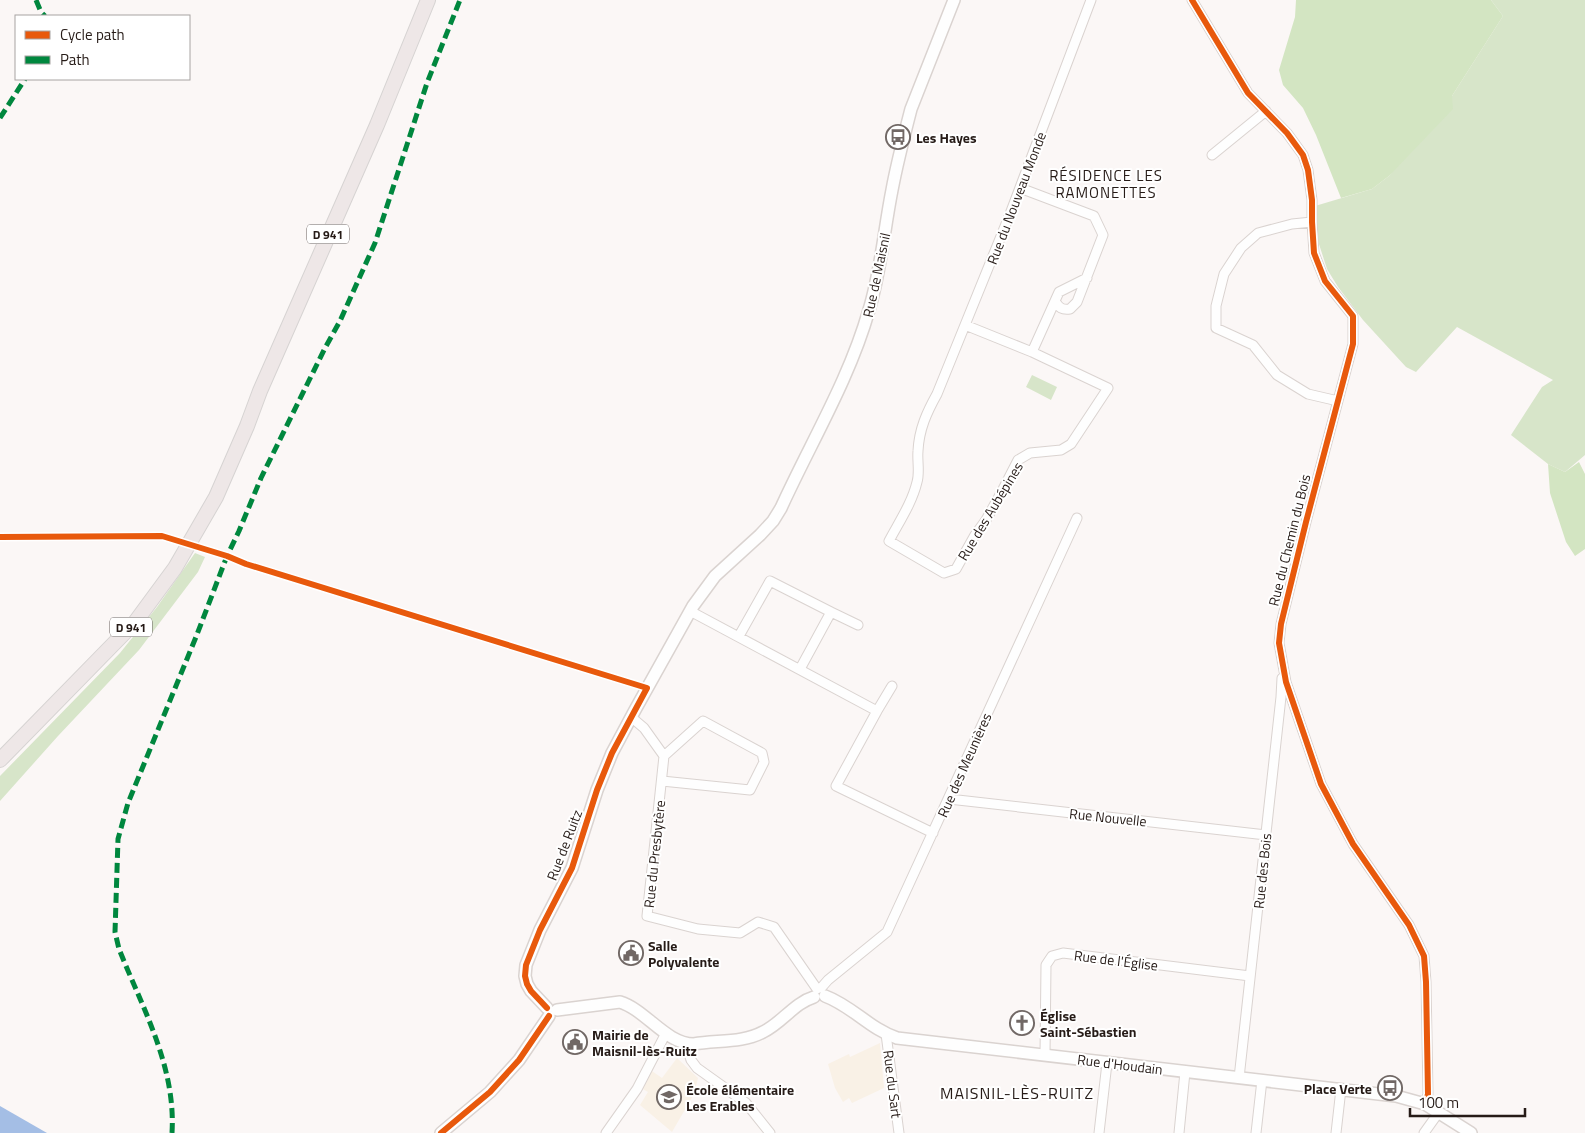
<svg xmlns="http://www.w3.org/2000/svg" width="1585" height="1133" viewBox="0 0 1585 1133" font-family="'Titillium Web',sans-serif">
<rect width="100%" height="100%" fill="#fbf7f6"/>
<!-- education -->
<path fill="#f9f1e6" d="M880 1043 884 1088 852 1103 849 1098 843 1102 835 1088 828 1064 849 1054 850 1057Z
M677 1058 698 1078 694 1094 672 1132 640 1105 648 1092 641 1088 649 1069 662 1078Z"/>
<!-- green -->
<path fill="#d7e5c9" d="M1491 0H1585V455L1565 472 1548 464 1511 435 1542 387 1553 380 1457 327 1416 372 1406 367 1363 320 1338 287 1327 269 1318 241 1315 206 1372 189 1389 176 1452 96 1503 16Z
M1032 375 1057 387 1051 400 1026 387Z
M195 553 205 557 198 572 139 650 58 736 0 801V776L120 653 157 607Z"/>
<!-- forest -->
<path fill="#d3e5c2" d="M1296 0H1491L1503 16 1452 96 1453 109 1389 176 1372 189 1341 198 1316 135 1303 108 1283 85 1279 70 1295 17Z
M1579 462 1585 474V549L1575 556 1566 542 1550 493 1548 464 1565 472Z"/>
<!-- water -->
<path fill="#a4bee5" d="M0 1106 47 1133H0Z"/>
<g fill="none" stroke-linecap="round" stroke-linejoin="round">
<defs>
<path id="minor" d="M1192 0 1248 93 1287 133 1303 155 1308 170 1312 200V222L1314 253 1325 281 1353 316V344L1306 522 1281 624 1279 643 1286 682 1321 784 1353 844 1409 925 1424 956 1426 982 1428 1094 1425 1104
M1212 155 1266 111
M1020 188 1094 216 1103 235 1077 302 1070 309C1062 310 1059 308 1055 301
M1312 222 1292 224 1258 233 1241 248 1224 274 1216 306V328L1253 345 1277 375 1308 394 1338 401
M965 325 1032 352 1108 388 1071 444 1061 450 1030 453 1018 460 1001 493 986 520 975 535 956 569 944 573 889 541C899 522 912 503 917 482 920 472 917 461 918 451 919 429 927 412 937 394L1010 214 1091 0
M1032 352 1059 292 1087 278
M690 611 877 711 836 786 933 833
M831 612 858 625
M739 636 770 581 831 612 800 669
M877 711 892 686
M631 717 644 728 664 756 647 916 698 929 740 933 758 922 774 927 817 989
M662 781 750 790 764 762 762 753 703 721 664 756
M949 799 1266 835
M821 988 828 980 887 932 1077 518
M886 1034 899 1133
M686 1044 691 1060 697 1068 746 1103 770 1133
M1045 1055 1046 965 1052 956 1063 953 1250 976
M1239 1078 1281 697 1282 678
M606 1133 637 1089 666 1033
M1099 1133 1107 1063
M1179 1133 1185 1072
M1256 1133 1262 1080
M1336 1133 1341 1089
M1424 1133 1439 1112"/>
<path id="tertiary" d="M825 996C852 1006 870 1029 897 1038L1396 1096 1425 1104 1471 1133
M547 1008 531 991 527 984 525 976 526 965 540 930 572 868 597 790 612 753 635 710 693 606 715 576 760 535 773 521 781 508C811 442 849 380 869 310 881 271 884 230 892 190 897 163 904 136 911 109L954 0
M557 1010 620 1002C646 1010 666 1044 694 1044 716 1040 743 1043 763 1032 782 1023 794 1003 814 997
M441 1133 490 1092 519 1060 549 1016"/>
<path id="primary" d="M0 760 136 621 175 568 216 497 247 426 260 391 377 125 428 0"/>
</defs>
<!-- minor casing -->
<use href="#minor" stroke="#dad3d0" stroke-width="11"/>
<!-- tertiary casing -->
<use href="#tertiary" stroke="#dad3d0" stroke-width="14"/>
<!-- primary casing -->
<use href="#primary" stroke="#d6d3d2" stroke-width="16"/>
<!-- minor -->
<use href="#minor" stroke="#fefefe" stroke-width="9"/>
<!-- tertiary -->
<use href="#tertiary" stroke="#fefefe" stroke-width="11"/>
<!-- primary -->
<use href="#primary" stroke="#eee7e7" stroke-width="14"/>
<!-- quiet -->
<path stroke="#00873e" stroke-width="5" stroke-dasharray="10 5" stroke-linecap="butt" d="M36 0 41 12 45 16
M0 118 25 79
M172 1133C176 1067 143 1009 119 949L115 932 118 839 128 803 196 637 227 556 239 531 261 478 325 348 340 321 375 243 427 83 460 0"/>
<defs>
<path id="cycleway" d="M1192 0 1248 93 1287 133 1303 155 1308 170 1312 200V222L1314 253 1325 281 1353 316V344L1306 522 1281 624 1279 643 1286 682 1321 784 1353 844 1409 925 1424 956 1426 982 1428 1094 1425 1104
M0 537 162 536 227 556 246 564 647 688 612 753 597 790 572 868 540 930 526 965 525 976 527 984 531 991 547 1008
M441 1133 490 1092 519 1060 549 1016"/>
</defs>
<!-- cycleway casing -->
<use href="#cycleway" stroke="#fff" stroke-width="9"/>
<!-- cycleway -->
<use href="#cycleway" stroke="#e8590c" stroke-width="6"/>
</g>
<!-- icons -->
<defs>
<symbol id="bus-ring" viewBox="-11 -11 22 22"><circle r="9.5" fill="#fff" stroke="#716865" stroke-width="1.5"/><path d="M-5-6H5V4H4V6H2V4H-2V6H-4V4H-5ZM-3.5-4V0h7V-4ZM-3.5 1.2v1.5H-2V1.2ZM2 1.2v1.5H3.5V1.2Z" fill="#716865"/></symbol>
<symbol id="civic-ring" viewBox="-11 -11 22 22"><circle r="9.5" fill="#fff" stroke="#716865" stroke-width="1.5"/><path d="M-.6-6.5H3V-4.5H.6V-3L4-1V1h2V6H-6V1h2V-1L-.6-3ZM-1.2 2.5V6h2.4V2.5Z" fill="#716865"/></symbol>
<symbol id="church-ring" viewBox="-11 -11 22 22"><circle r="9.5" fill="#fff" stroke="#716865" stroke-width="1.5"/><path d="M-1.2-6h2.4v3.5h3.3v2.4h-3.3V6h-2.4V-.1h-3.3v-2.4h3.3Z" fill="#716865"/></symbol>
<symbol id="school-ring" viewBox="-11 -11 22 22"><circle r="9.5" fill="#fff" stroke="#716865" stroke-width="1.5"/><path d="M0-5L7-2L0 1L-7-2ZM-4 1L0 2.5L4 1V4Q0 6-4 4Z" fill="#716865"/></symbol>
</defs>
<g fill-rule="evenodd">
<use href="#bus-ring" x="884" y="123" width="28" height="28"/>
<use href="#civic-ring" x="617" y="939" width="28" height="28"/>
<use href="#church-ring" x="1008" y="1009" width="28" height="28"/>
<use href="#civic-ring" x="561" y="1028" width="28" height="28"/>
<use href="#bus-ring" x="1376" y="1074" width="28" height="28"/>
<use href="#school-ring" x="655" y="1083" width="28" height="28"/>
</g>
<g text-anchor="middle" dominant-baseline="central" stroke-width="4" stroke-linejoin="round" paint-order="stroke">
<!-- shield labels -->
<g fill="#fff" stroke="#675f5d" stroke-width="1">
<rect x="307" y="224.5" width="42" height="19" rx="4"/>
<rect x="110" y="617.5" width="42" height="19" rx="4"/>
</g>
<g font-size="12" font-weight="bold" fill="#261b17">
<text x="328" y="234">D 941</text>
<text x="131" y="627">D 941</text>
</g>
<!-- poi labels -->
<g font-size="14" font-weight="bold" fill="#261b17" stroke="#fff" text-anchor="start">
<text x="916" y="137">Les Hayes</text>
<text x="648" y="945">Salle<tspan x="648" dy="16">Polyvalente</tspan></text>
<text x="1040" y="1015">Église<tspan x="1040" dy="16">Saint-Sébastien</tspan></text>
<text x="592" y="1034">Mairie de<tspan x="592" dy="16">Maisnil-lès-Ruitz</tspan></text>
<text x="1372" y="1088" text-anchor="end">Place Verte</text>
<text x="686" y="1089">École élémentaire<tspan x="686" dy="16">Les Erables</tspan></text>
</g>
<!-- street labels -->
<g font-size="14" fill="#261b17" stroke="#fff">
<text transform="translate(1016 198) rotate(-69)">Rue du Nouveau Monde</text>
<text transform="translate(876 275) rotate(-78)">Rue de Maisnil</text>
<text transform="translate(990 511) rotate(-59)">Rue des Aubépines</text>
<text transform="translate(1289 540) rotate(-76)">Rue du Chemin du Bois</text>
<text transform="translate(964 765) rotate(-66)">Rue des Meunières</text>
<text transform="translate(1108 817) rotate(6)">Rue Nouvelle</text>
<text transform="translate(564 845) rotate(-69)">Rue de Ruitz</text>
<text transform="translate(654 854) rotate(-84)">Rue du Presbytère</text>
<text transform="translate(1262 871) rotate(-84)">Rue des Bois</text>
<text transform="translate(1116 960) rotate(7)">Rue de l'Église</text>
<text transform="translate(1120 1064) rotate(7)">Rue d'Houdain</text>
<text transform="translate(893 1084) rotate(83)">Rue du Sart</text>
</g>
<!-- neighbourhood labels -->
<g font-size="15" letter-spacing="1" fill="#261b17" stroke="#fff">
<text x="1106" y="175">RÉSIDENCE LES<tspan x="1106" dy="17">RAMONETTES</tspan></text>
</g>
<!-- quarter labels -->
<g font-size="16" letter-spacing="1" fill="#261b17" stroke="#fff">
<text x="1017" y="1093">MAISNIL-LÈS-RUITZ</text>
</g>
</g>
<!-- legend -->
<rect x="15" y="15" width="175" height="65" fill="#ffffff" stroke="#a8a4a2"/>
<rect x="25" y="31" width="25" height="8" fill="#e8590c" stroke="#a8a4a2"/>
<text x="60" y="40" font-size="15" fill="#261b17">Cycle path</text>
<rect x="25" y="56" width="25" height="8" fill="#00873e" stroke="#a8a4a2"/>
<text x="60" y="65" font-size="15" fill="#261b17">Path</text>
<!-- scale -->
<path d="M1410 1108v8h115v-8" fill="none" stroke="#261b17" stroke-width="2.5"/>
<text x="1418" y="1108" font-size="15" fill="#261b17" stroke="#ffffff" stroke-width="4" paint-order="stroke">100 m</text>
</svg>
